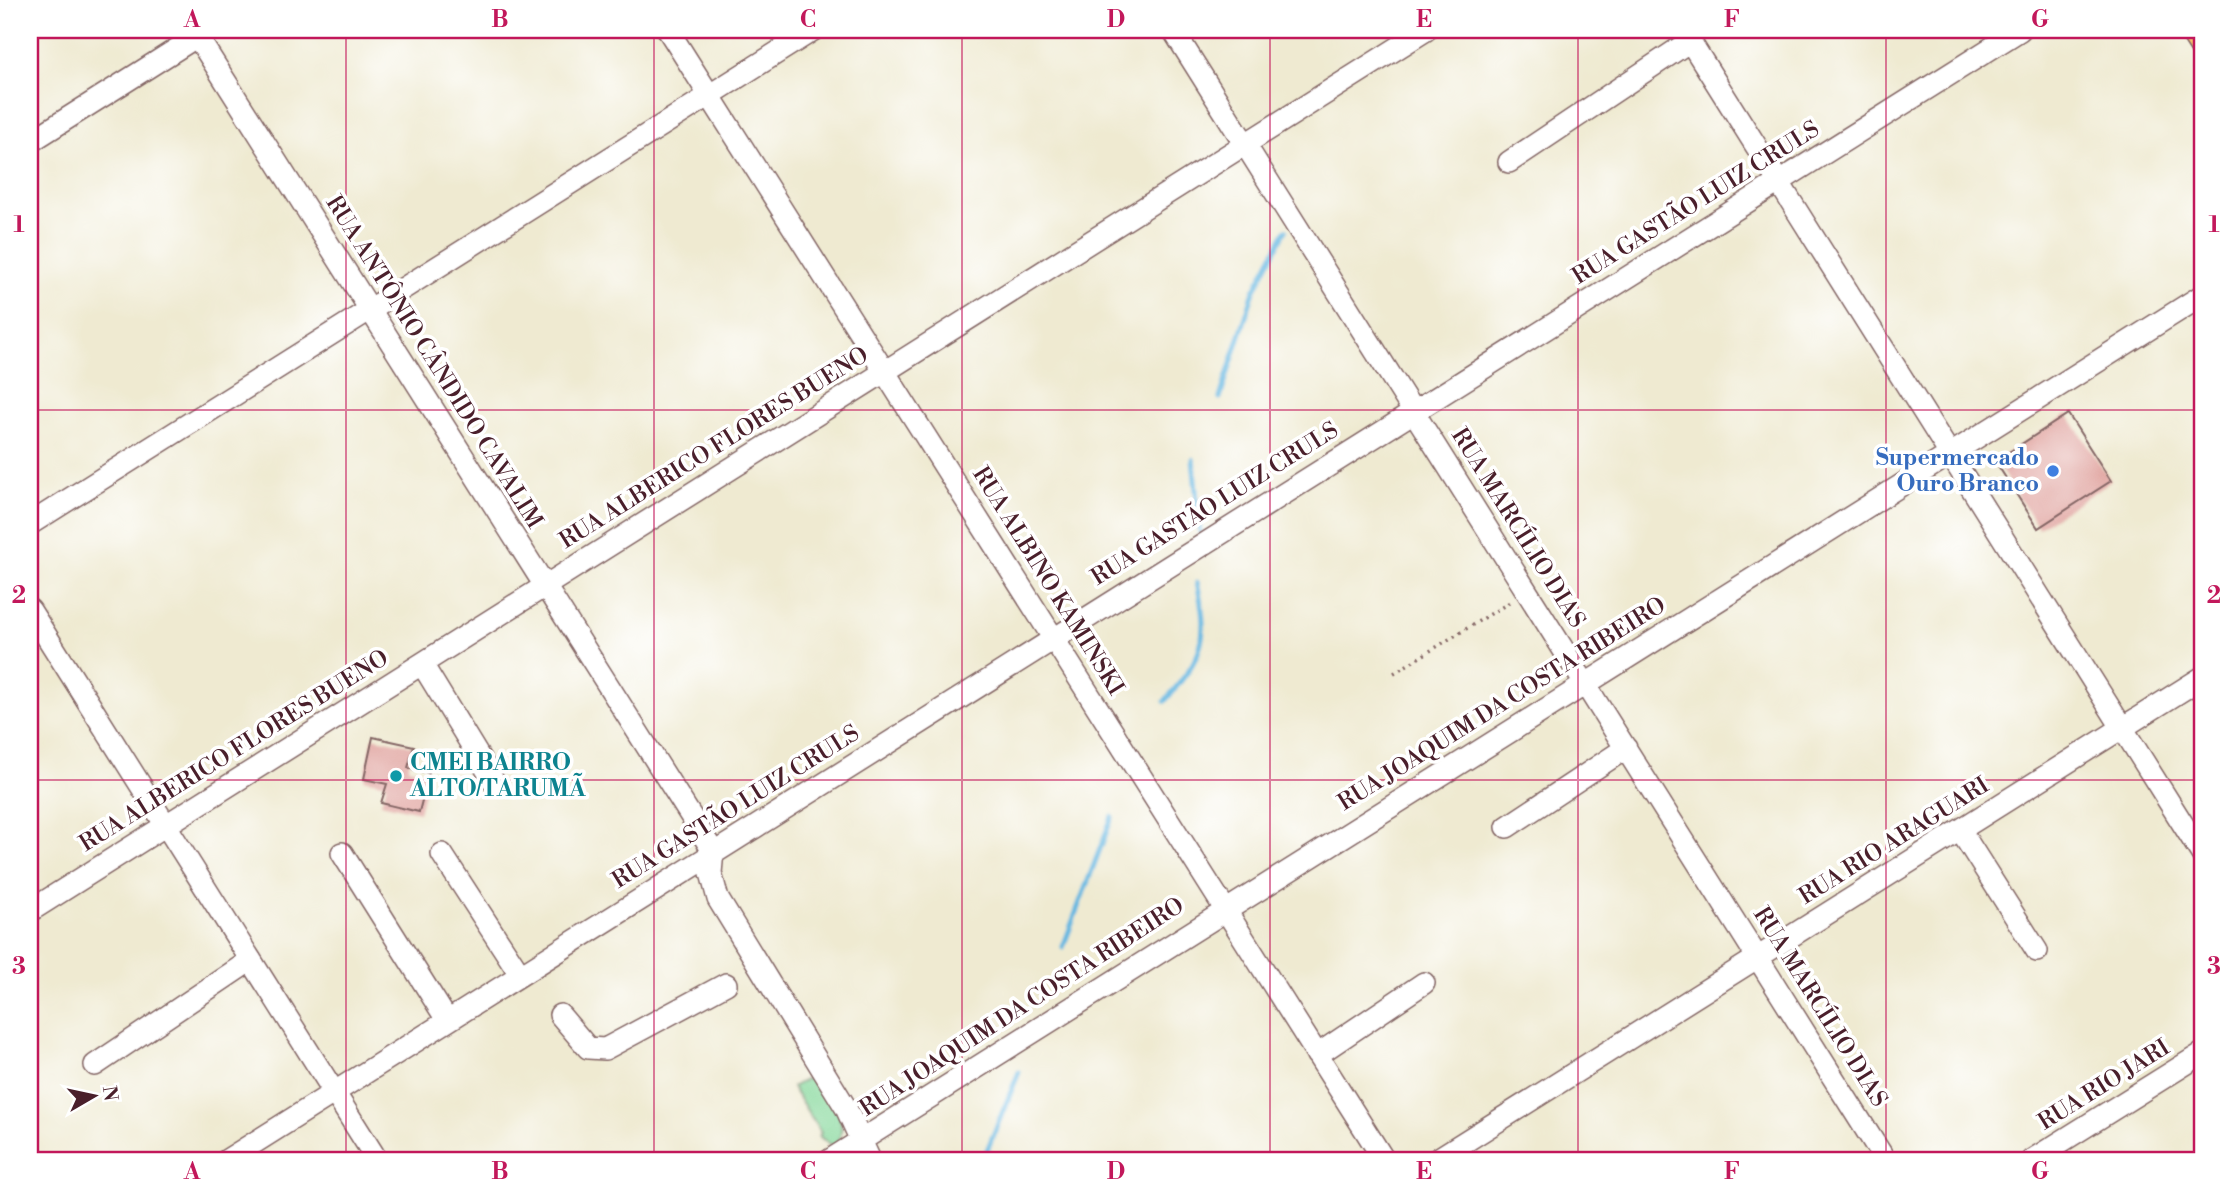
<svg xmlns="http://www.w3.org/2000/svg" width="2233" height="1190" viewBox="0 0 2233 1190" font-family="'Libre Bodoni',serif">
<rect width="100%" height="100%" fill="#fff"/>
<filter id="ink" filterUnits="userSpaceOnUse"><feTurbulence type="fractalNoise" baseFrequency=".0143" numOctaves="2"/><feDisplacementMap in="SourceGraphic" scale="14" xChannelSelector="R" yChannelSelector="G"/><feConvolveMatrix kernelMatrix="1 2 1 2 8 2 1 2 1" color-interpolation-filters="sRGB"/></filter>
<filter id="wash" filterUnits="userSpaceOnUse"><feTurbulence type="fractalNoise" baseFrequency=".00686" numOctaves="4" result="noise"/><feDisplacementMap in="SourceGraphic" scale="28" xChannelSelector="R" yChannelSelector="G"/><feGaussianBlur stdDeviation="1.57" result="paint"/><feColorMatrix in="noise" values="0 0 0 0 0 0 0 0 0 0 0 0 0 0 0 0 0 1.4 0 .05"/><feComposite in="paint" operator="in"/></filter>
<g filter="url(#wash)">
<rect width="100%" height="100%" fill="#efead1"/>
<!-- green -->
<path fill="#83d799" stroke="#667b62" stroke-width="2" d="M815 1074C829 1097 854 1123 834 1148L819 1136 821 1133 792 1087Z"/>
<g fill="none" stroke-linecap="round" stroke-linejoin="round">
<!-- stream -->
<path stroke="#65b7e1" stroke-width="5" d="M1220 398 1254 291 1286 230
M1193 459 1200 532
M1165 701C1203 655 1210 641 1197 582
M1063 947 1112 817
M983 1160 1019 1072"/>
</g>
<g id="blocks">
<!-- building -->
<path fill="#e1a6a1" d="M2068 414 2111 481 2038 528 1995 461Z
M373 737 414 746 408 768 429 773 419 812 381 803 387 784 364 779Z"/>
</g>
</g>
<g filter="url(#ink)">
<use href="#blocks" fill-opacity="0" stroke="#846665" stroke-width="2"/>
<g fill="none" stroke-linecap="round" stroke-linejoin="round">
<defs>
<path id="minor" d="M193 30 713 851 711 873 718 899 846 1108 870 1160
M668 30 1384 1160
M1173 30 1885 1160
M1683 30 2203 856
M30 142 207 30
M1509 162 1690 41
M30 524 813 30
M30 610 377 1160
M422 664 496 785
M1507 827 1626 748
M1960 830 2037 951
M342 853 447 1020
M442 854 520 974
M30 911 1426 30
M560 1015 588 1048 605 1049 726 984
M1317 1055 1424 983
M95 1065 251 960
M227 1160 2020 30
M830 1160 2203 295
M1436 1160 2203 677
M2032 1160 2203 1053"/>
<path id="major" d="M2192 30 2203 47"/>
</defs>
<!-- minor casing -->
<use href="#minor" stroke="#846665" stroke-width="24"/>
<!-- major casing -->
<use href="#major" stroke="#846665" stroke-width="29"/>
<!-- path -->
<path stroke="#846665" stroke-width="3.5" stroke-dasharray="2 5" stroke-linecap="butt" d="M2193 67 2203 83
M1394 673 1510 602"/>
<!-- minor -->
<use href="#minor" stroke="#fff" stroke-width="21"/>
<!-- major -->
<use href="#major" stroke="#f8bf6c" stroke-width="26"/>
</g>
</g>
<!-- grid -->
<path fill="none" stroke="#c2185b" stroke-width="2" stroke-opacity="0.55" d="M346 30V1160M654 30V1160M962 30V1160M1270 30V1160M1578 30V1160M1886 30V1160M30 410H2203M30 780H2203"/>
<!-- markers -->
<circle fill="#3f7fe0" stroke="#fff" stroke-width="2.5" cx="2053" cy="471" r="7"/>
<circle fill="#0f9aa8" stroke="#fff" stroke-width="2.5" cx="396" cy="776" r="7"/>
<g text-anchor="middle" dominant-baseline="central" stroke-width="7" stroke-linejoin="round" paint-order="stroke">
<!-- street labels -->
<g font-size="23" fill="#4a1f2b" stroke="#fff">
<text transform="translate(1696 203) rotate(-32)">RUA GASTÃO LUIZ CRULS</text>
<text transform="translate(434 362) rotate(58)">RUA ANTÔNIO CÂNDIDO CAVALIM</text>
<text transform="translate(714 448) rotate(-32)">RUA ALBERICO FLORES BUENO</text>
<text transform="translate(1215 504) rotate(-32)">RUA GASTÃO LUIZ CRULS</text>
<text transform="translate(1518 528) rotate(58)">RUA MARCÍLIO DIAS</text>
<text transform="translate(1048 581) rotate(58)">RUA ALBINO KAMINSKI</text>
<text transform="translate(1502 704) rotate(-32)">RUA JOAQUIM DA COSTA RIBEIRO</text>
<text transform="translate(234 751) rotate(-32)">RUA ALBERICO FLORES BUENO</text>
<text transform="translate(736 807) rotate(-32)">RUA GASTÃO LUIZ CRULS</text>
<text transform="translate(1894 841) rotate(-32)">RUA RIO ARAGUARI</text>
<text transform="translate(1022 1007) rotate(-33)">RUA JOAQUIM DA COSTA RIBEIRO</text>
<text transform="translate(1820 1007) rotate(58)">RUA MARCÍLIO DIAS</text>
<text transform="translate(2104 1085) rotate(-32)">RUA RIO JARI</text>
</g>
<!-- shop labels -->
<g font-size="23" font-weight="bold" fill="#366cbe" stroke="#fff" text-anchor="end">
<text x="2039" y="458">Supermercado<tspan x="2039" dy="26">Ouro Branco</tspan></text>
</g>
<!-- culture labels -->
<g font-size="23" font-weight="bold" fill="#0d838f" stroke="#fff" text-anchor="start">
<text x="410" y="763">CMEI BAIRRO<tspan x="410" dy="26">ALTO/TARUMÃ</tspan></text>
</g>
</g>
<!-- margin -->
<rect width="2233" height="1190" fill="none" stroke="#fff" stroke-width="77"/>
<!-- north arrow -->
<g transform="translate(94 1096) rotate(81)" stroke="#ffffff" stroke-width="5" paint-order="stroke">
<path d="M0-5L12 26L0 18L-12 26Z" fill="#4a1f2b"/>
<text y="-10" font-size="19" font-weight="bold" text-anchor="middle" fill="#4a1f2b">N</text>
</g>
<rect x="38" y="38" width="2156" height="1114" fill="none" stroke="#c2185b" stroke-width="2.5"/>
<g font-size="23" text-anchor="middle" font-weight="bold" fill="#c2185b">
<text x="192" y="27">A</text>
<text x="500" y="27">B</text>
<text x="808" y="27">C</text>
<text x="1116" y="27">D</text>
<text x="1424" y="27">E</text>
<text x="1732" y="27">F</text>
<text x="2040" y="27">G</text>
<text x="19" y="232">1</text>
<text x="2214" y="232">1</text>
<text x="19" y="603">2</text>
<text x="2214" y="603">2</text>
<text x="19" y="974">3</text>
<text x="2214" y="974">3</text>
<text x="192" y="1179">A</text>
<text x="500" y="1179">B</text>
<text x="808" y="1179">C</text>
<text x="1116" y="1179">D</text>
<text x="1424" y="1179">E</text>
<text x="1732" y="1179">F</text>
<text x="2040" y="1179">G</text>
</g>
</svg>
